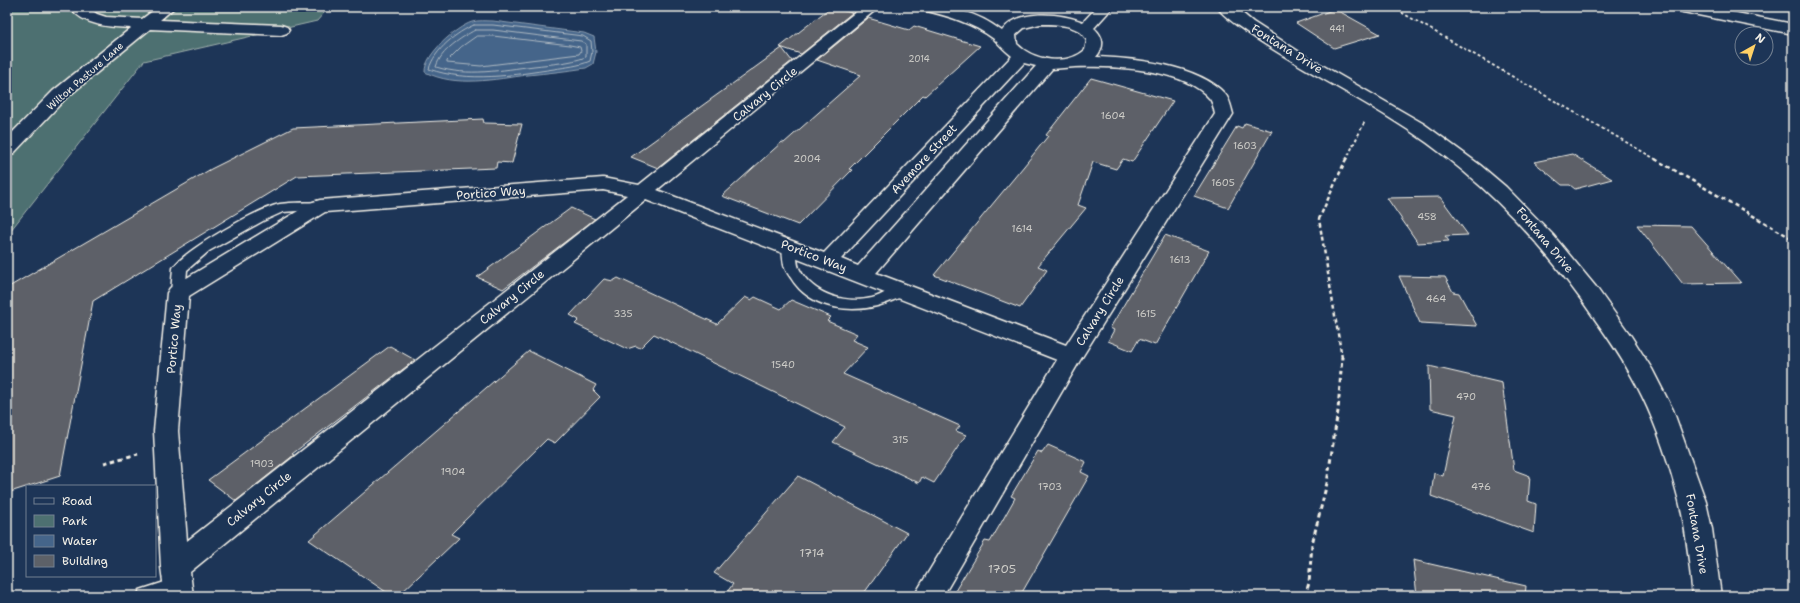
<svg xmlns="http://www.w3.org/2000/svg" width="1800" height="603" viewBox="0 0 1800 603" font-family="'Shantell Sans',sans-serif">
<rect width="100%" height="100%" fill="#1d3557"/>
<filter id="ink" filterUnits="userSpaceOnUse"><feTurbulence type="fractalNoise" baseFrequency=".025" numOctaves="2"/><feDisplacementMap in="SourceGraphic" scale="8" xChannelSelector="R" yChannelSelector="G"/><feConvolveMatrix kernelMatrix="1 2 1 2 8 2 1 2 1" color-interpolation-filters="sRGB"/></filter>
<g filter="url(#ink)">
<!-- green -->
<path fill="#4d7071" stroke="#a0b0ac" d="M7 7H329L317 21 144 61 7 235Z"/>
<!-- water -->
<path fill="#45658a" stroke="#8b9db0" d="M493 21 584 33 594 37 596 52 593 64 586 68C567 71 547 73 528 75 495 79 456 88 425 72 424 55 456 27 472 22 478 20 487 21 493 21Z"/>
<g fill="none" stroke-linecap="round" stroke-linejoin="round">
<!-- shore -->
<path stroke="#aeb9c2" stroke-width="1" d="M474 25H493L583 36 591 41 592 52 590 61C579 66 566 67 554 69 514 75 468 83 429 69 434 50 457 32 474 25Z
M475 30H493L581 41 586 44V57C570 63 551 64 534 66 502 70 468 77 436 67 441 50 461 38 475 30Z
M477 36H493L570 45 580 47 581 51 579 54 481 66 447 63V61L461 47Z"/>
</g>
<!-- building -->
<path fill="#5d6168" stroke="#f4f1e8" d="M831 7 852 13 801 54 780 47Z
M1335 9 1380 34 1334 48 1296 23Z
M868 18 909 30 914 26 980 46 925 96 923 95 849 169 852 170 798 225 722 196 782 142 784 143 861 75 817 60Z
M782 48 792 61 658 168 631 157Z
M1091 78 1173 101 1132 162 1123 159 1116 169 1093 162 1078 205 1086 208 1038 266 1047 270 1020 308 934 275 1024 166 1048 136 1046 135Z
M483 119 484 123 522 124 512 163 497 162 496 168 297 176 93 301 60 476 7 493V288L211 169 293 128Z
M1245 123 1272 131 1228 208 1194 196 1237 126 1242 128Z
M1572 154 1612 179 1575 189 1570 185H1562L1534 162Z
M1440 197 1468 235 1445 236 1449 241 1418 243 1387 198Z
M571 208 595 219 503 289 477 277Z
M1637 225 1691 226 1741 283 1683 284Z
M1165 235 1209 251 1155 345 1139 339 1132 351 1108 341 1114 330 1110 328Z
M1399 276 1445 277 1453 292 1459 293 1477 326 1420 323Z
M618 278 717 324 745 297 751 300 755 297 781 309 791 300 831 317 827 321 857 334 852 340 868 347 843 374 960 426 956 431 966 435 934 483 922 477 919 483 833 442 845 427 654 334 640 348 636 346 627 349 575 324 579 320 570 315 604 279 613 281Z
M390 346 415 360 292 454 294 455 236 501 208 480Z
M529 351 596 385 593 390 600 397 555 443 547 439 451 534 459 538 398 596H392L309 540Z
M1429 366 1502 383 1514 470 1530 476 1528 501 1536 504 1534 533 1431 496 1434 473 1443 476 1456 415 1430 409Z
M1048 445 1086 462 1081 472 1089 476 1020 596H952L985 541 990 542 1001 523 1015 498 1011 496 1038 451 1042 453Z
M798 476 907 533 862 596H724L733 584 714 573Z
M1413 560 1526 586 1525 596H1417Z"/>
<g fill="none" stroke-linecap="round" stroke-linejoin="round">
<defs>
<path id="lane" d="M320 202 324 203 326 206 324 209 283 212 263 221 209 251 187 270 185 293 183 296 178 298 173 296 171 293 173 268C184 250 259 208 280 204 293 202 307 203 320 202Z
M789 243 794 244C799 252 795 262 800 270 813 295 846 304 872 298 883 295 892 288 903 285L908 287 910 290C906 296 896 299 889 302 856 315 811 311 791 278 788 274 785 270 784 265 783 259 781 249 784 244Z
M177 578 183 580 186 586 183 592 171 596H137L140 590Z"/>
<path id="street" d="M70 7H87L97 14 106 17 142 19 158 7H175L160 20 281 25 287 27 289 30 287 33 281 35 150 29 65 99 14 153 7 155V138L53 91 131 28C110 27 83 26 70 7Z
M862 7H879L657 190 824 253 1012 56C1005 51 1000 45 994 39 973 23 948 16 923 10L920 7C953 7 975 11 1002 31 1018 8 1061 13 1083 22L1097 7H1113L1094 28C1104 37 1105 47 1096 57 1133 58 1199 65 1225 94 1230 100 1231 107 1233 114L1079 362 943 596H914L1057 360 646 200 190 572 193 596H165L161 567 154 431 167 293 170 288 313 202 320 200 603 178 639 185ZM1040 24C1056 24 1080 24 1087 41L1085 50C1067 66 1033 61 1017 44L1016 35 1024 28ZM1024 63 1036 66 858 266 841 259ZM1075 67C1113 66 1184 68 1210 99 1213 103 1214 110 1215 114L1066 345 876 273 1052 69ZM603 190 627 195 187 541 178 431 189 296 325 212Z
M1217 7H1235L1253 22 1301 53 1424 124 1480 165 1506 187 1553 235 1596 287 1631 336 1652 369 1673 410 1706 502 1712 529 1721 596H1693C1689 564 1687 532 1679 501 1670 466 1658 429 1642 396 1629 369 1612 343 1594 318 1539 237 1472 168 1388 117 1343 89 1295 65 1251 35 1240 27 1225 18 1217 7Z
M1675 7H1706L1793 24V34L1683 12 1678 10Z"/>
</defs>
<!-- lane casing -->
<use href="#lane" stroke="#f4f1e8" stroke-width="3"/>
<!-- street casing -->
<use href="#street" stroke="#f4f1e8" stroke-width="3"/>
<!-- path-far2 -->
<path stroke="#f4f1e8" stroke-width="2" stroke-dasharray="3 2.5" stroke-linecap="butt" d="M1392 7 1657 160
M1346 160 1365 121"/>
<!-- path-far1 -->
<path stroke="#f4f1e8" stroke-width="2.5" stroke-dasharray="4 3" stroke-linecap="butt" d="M1655 159 1793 239
M1342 358 1319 219 1346 159"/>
<!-- path -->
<path stroke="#f4f1e8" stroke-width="3" stroke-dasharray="4.5 3.5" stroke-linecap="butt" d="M104 463 138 454
M1305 596 1309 583 1312 544 1327 483 1338 411 1342 357"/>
<!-- lane -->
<use href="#lane" fill="#1d3557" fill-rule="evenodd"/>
<!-- street -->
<use href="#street" fill="#1d3557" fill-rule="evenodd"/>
</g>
</g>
<g text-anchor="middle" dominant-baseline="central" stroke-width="3.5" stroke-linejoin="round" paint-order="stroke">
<!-- far-number labels -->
<g font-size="9" fill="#cecdc8">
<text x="1337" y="29">441</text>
<text x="919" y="59">2014</text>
</g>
<!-- far-street labels -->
<g font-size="10" fill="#f4f1e8" stroke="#1d3557">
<text transform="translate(85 76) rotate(-41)">Wilton Pasture Lane</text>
</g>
<!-- number labels -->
<g font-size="10" fill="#cecdc8">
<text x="1113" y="115">1604</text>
<text x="1245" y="145">1603</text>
<text x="807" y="158">2004</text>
<text x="1223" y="182">1605</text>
<text x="1427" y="216">458</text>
<text x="1022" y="228">1614</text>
<text x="1180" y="259">1613</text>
<text x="1436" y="298">464</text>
<text x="623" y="313">335</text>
<text x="1146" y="313">1615</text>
<text x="783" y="364">1540</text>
<text x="1466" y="396">470</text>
<text x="900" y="439">315</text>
<text x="262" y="463">1903</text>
<text x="453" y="471">1904</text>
<text x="1050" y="486">1703</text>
<text x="1481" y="486">476</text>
</g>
<!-- street labels -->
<g font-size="12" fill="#f4f1e8" stroke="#1d3557">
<text transform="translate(1287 49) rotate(32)">Fontana Drive</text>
<text transform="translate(765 94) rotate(-39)">Calvary Circle</text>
<text transform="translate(924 159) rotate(-47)">Avemore Street</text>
<text transform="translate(491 193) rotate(-4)">Portico Way</text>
<text transform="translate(1545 240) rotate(50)">Fontana Drive</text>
<text transform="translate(814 256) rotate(21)">Portico Way</text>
<text transform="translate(512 297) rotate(-39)">Calvary Circle</text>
<text transform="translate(1100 311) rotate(-58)">Calvary Circle</text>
<text transform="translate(174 339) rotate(-85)">Portico Way</text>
<text transform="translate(259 499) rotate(-39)">Calvary Circle</text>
<text transform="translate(1697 534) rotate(80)">Fontana Drive</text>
</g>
<!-- near-number labels -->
<g font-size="12" fill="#cecdc8">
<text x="812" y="553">1714</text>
<text x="1002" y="569">1705</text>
</g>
</g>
<!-- margin -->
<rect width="1800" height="603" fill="none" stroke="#1d3557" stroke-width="24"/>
<rect x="12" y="12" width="1776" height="579" fill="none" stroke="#f4f1e8" stroke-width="1.5" filter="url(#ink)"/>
<!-- legend -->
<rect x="26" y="485" width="130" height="92" fill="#1d3557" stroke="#738091"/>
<rect x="34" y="498" width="20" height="6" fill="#1d3557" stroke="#738091"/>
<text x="62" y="505" font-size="12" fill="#f4f1e8">Road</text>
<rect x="34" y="515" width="20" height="12" fill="#4d7071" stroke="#738091"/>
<text x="62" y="525" font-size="12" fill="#f4f1e8">Park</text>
<rect x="34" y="535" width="20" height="12" fill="#45658a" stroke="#738091"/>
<text x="62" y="545" font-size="12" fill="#f4f1e8">Water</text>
<rect x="34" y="555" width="20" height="12" fill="#5d6168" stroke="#738091"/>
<text x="62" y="565" font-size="12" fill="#f4f1e8">Building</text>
<!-- north arrow -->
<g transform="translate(1754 46) rotate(39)"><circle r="19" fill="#1d3557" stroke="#738091"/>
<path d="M0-3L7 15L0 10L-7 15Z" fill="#ffd166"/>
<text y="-6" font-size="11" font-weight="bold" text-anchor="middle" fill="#f4f1e8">N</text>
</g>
</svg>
